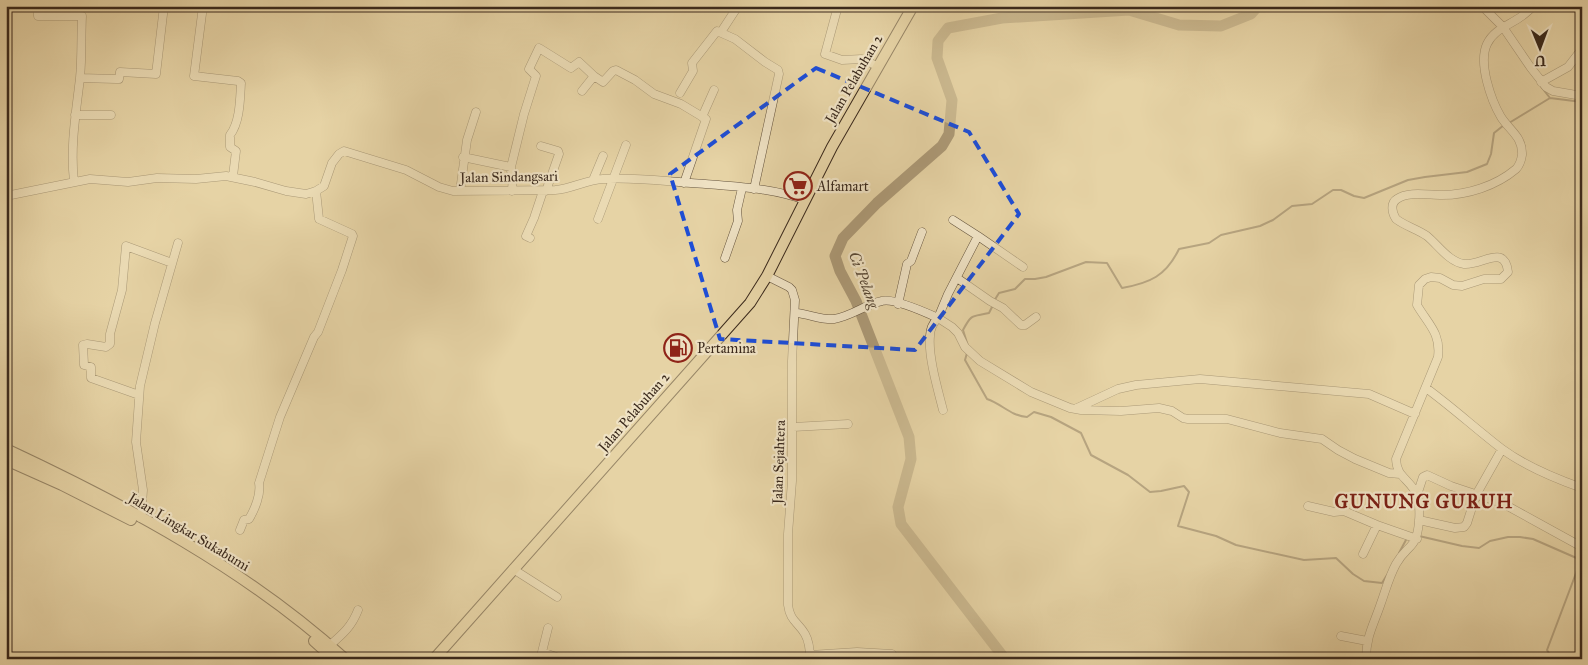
<svg xmlns="http://www.w3.org/2000/svg" width="1588" height="665" viewBox="0 0 1588 665" font-family="'IM FELL Great Primer',serif">
<rect width="100%" height="100%" fill="#e6d3a5"/>
<filter id="stains"><feTurbulence type="fractalNoise" baseFrequency=".004" numOctaves="4"/><feColorMatrix values="0 0 0 0 .2 0 0 0 0 .09 0 0 0 0 .02 0 0 0 .5 -.17"/></filter>
<radialGradient id="worn" r=".72"><stop offset=".6" stop-color="#630" stop-opacity="0"/><stop offset="1" stop-color="#630" stop-opacity=".3"/></radialGradient>
<g fill="none" stroke-linecap="round" stroke-linejoin="round">
<!-- stream -->
<path stroke="#7e6c52" stroke-width="2" d="M1539 84 1550 98
M1509 123 1550 98 1582 102
M994 301 999 293 1015 289 1025 279H1035L1046 277 1086 262 1107 263 1122 288C1150 283 1166 276 1179 249L1209 243 1221 235 1260 226 1273 220 1292 206 1312 204 1333 190H1341L1354 196 1364 198 1408 180 1425 177 1467 172 1487 164 1491 154 1494 133 1504 125
M968 346 963 330C972 313 972 317 989 313L993 305
M967 353 965 360 987 399C1002 404 1011 416 1027 417L1034 412 1051 417 1081 433 1091 455 1128 475 1150 492 1161 491 1184 486 1189 492 1178 526 1216 536 1236 545 1304 560 1336 558 1353 574 1364 581 1382 583 1387 575
M1419 536 1462 546 1479 548 1490 541 1508 537H1520L1533 539 1581 560 1547 650 1550 655 1553 659
M1399 553 1407 538"/>
<!-- river -->
<path stroke="#ac9976" stroke-width="11" d="M1005 659 901 524 898 507 911 459 909 437 856 301 840 271 835 256 843 238 877 203 942 146 949 134 952 100 937 58 938 41 948 28 1002 18 1129 10 1179 25 1221 26 1251 14 1258 6"/>
<defs>
<path id="minor" d="M38 6V16H82C81 36 82 57 80 78 76 113 70 146 74 182
M203 6 194 76 238 81 241 83C240 100 240 122 230 135V147L236 151 233 176
M838 6 825 54 842 60 862 59 877 66
M1482 6 1503 27 1531 68 1546 87 1553 91 1582 96
M721 32 738 6
M594 76 603 82 613 71 616 70 635 80 654 94 681 104 706 119 684 183
M80 78 116 79H119L120 72 156 74 164 6
M1541 82 1568 67 1582 49
M680 93 693 71 692 63 717 31 735 39 765 62 778 70 779 74 754 189
M75 115H111
M702 117 714 90
M541 146 558 151 559 154 546 191
M463 157 511 167
M593 180 603 156
M460 191 467 140 476 112
M512 191 513 173 511 171V167L524 114 536 76 529 69 539 48 571 68 579 62 594 76 582 91
M6 196 90 179 128 182 157 178 196 179 226 176 255 182 286 191 306 194 316 191 324 186 332 163 339 154 344 151 406 170 439 187 453 191 555 190C571 189 586 180 603 179 632 177 662 181 691 183 729 186 769 187 805 200
M598 219 626 145
M978 236 1023 267
M530 238 526 236 534 218 543 191
M725 258 738 221 737 210 742 188
M767 276 789 287 792 290 795 300 792 361V481L788 534V605C790 621 798 622 805 634 809 641 810 651 810 659
M957 278 990 301 1003 308 1021 325H1025L1036 317
M898 304 907 264 911 261 922 232
M796 313C809 314 821 320 834 319 852 316 866 304 882 301 893 298 927 313 938 318L948 294 978 236 953 220
M1426 388C1452 407 1476 429 1502 449 1525 466 1554 478 1582 488
M139 395 91 378V367L84 365 83 345 87 344 106 347 110 344V334L122 290 126 246 172 263
M1077 408 1118 389 1136 385 1200 379 1369 394 1415 414
M943 410C938 390 928 357 930 336 930 328 933 323 938 318L952 327 958 333 965 347 980 361 1031 392 1070 408 1081 410 1121 411 1159 408 1172 411 1183 418 1188 419H1227L1280 433 1322 439 1338 450 1355 459 1389 473 1400 474
M793 427 848 424
M1417 495 1423 477 1427 475 1451 486 1502 503 1582 547
M1308 506 1334 512 1344 511 1377 525
M141 518 143 490 136 442 140 386 155 323 178 243
M1419 520 1455 528 1464 527 1467 523 1476 495 1502 449
M240 530 244 520 249 519C255 509 261 494 259 483L280 417 314 337 318 332 342 270 353 236 352 234 319 219 316 191
M1363 554 1377 525 1417 539
M513 569 557 597
M548 628 542 652 562 659
M1341 636 1367 641
M330 645C343 634 352 626 358 610
M810 655 857 652 892 654
M1366 659C1366 636 1374 624 1381 603 1386 589 1389 577 1396 564 1407 544 1417 550 1419 521 1420 511 1419 496 1413 488 1404 476 1397 475 1396 459L1438 357C1441 333 1428 324 1417 305L1419 285 1425 279 1431 277 1440 278 1453 285 1462 286 1484 279H1501L1508 272C1505 243 1481 266 1464 264 1449 262 1438 245 1427 236 1417 229 1405 226 1396 219 1392 213 1390 203 1397 199 1408 191 1428 195 1442 195 1467 195 1496 186 1516 169 1520 165 1521 161 1522 155 1523 137 1510 131 1501 117 1491 100 1478 63 1487 44 1494 29 1510 25 1522 16 1526 13 1530 9 1534 6"/>
<path id="major" d="M6 449C126 505 247 570 345 659
M6 460 62 485 131 520
M314 641 334 659
M434 659 750 303 767 276 832 147 913 6"/>
</defs>
<!-- minor casing -->
<use href="#minor" stroke="#65543e" stroke-width="9"/>
<!-- major casing -->
<use href="#major" stroke="#3a291c" stroke-width="12"/>
<!-- minor -->
<use href="#minor" stroke="#efe2c4" stroke-width="8"/>
<!-- major -->
<use href="#major" stroke="#e6d3a5" stroke-width="10"/>
</g>
<!-- marked area -->
<path d="M0 0H1588V665H0ZM816 68 969 132 1019 214 915 350 720 339 670 174Z" fill="#e6d3a5" fill-opacity=".55" fill-rule="evenodd"/>
<path fill="none" stroke="#1d4ed8" stroke-width="4" stroke-dasharray="10 6" stroke-linejoin="round" d="M816 68 969 132 1019 214 915 350 720 339 670 174Z"/>
<!-- icons -->
<defs>
<symbol id="supermarket-ring" viewBox="-11 -11 22 22"><circle r="9.5" fill="#efe2c4" stroke="#8f2418" stroke-width="1.5"/><path d="M-6-5.5h2.5l.6 2H6L4.5 2H-2.5L-4.4-4H-6ZM-1.5 3.2a1.3 1.3 0 1 0 .1 0ZM3 3.2a1.3 1.3 0 1 0 .1 0Z" fill="#8f2418"/></symbol>
<symbol id="fuel-ring" viewBox="-11 -11 22 22"><circle r="9.5" fill="#efe2c4" stroke="#8f2418" stroke-width="1.5"/><path d="M-5.5-6h7V0h2V4h1.3V-2.5L3-4.5l.8-.8L6-3V5H2.5V1h-1V6h-7ZM-4.2-4.7v3.2H.2V-4.7Z" fill="#8f2418"/></symbol>
</defs>
<g fill-rule="evenodd">
<use href="#supermarket-ring" x="782" y="170" width="32" height="32"/>
<use href="#fuel-ring" x="662" y="332" width="32" height="32"/>
</g>
<g text-anchor="middle" dominant-baseline="central" stroke-width="4.5" stroke-linejoin="round" paint-order="stroke">
<!-- street labels -->
<g font-size="14" fill="#3a291c" stroke="#efe2c4">
<text transform="translate(854 79) rotate(-60)">Jalan Pelabuhan 2</text>
<text transform="translate(509 177) rotate(-1)">Jalan Sindangsari</text>
<text transform="translate(634 412) rotate(-49)">Jalan Pelabuhan 2</text>
<text transform="translate(779 462) rotate(-88)">Jalan Sejahtera</text>
<text transform="translate(189 532) rotate(31)">Jalan Lingkar Sukabumi</text>
</g>
<!-- poi labels -->
<g font-size="14" fill="#3a291c" stroke="#efe2c4" text-anchor="start">
<text x="817" y="186">Alfamart</text>
<text x="697" y="348">Pertamina</text>
</g>
<!-- water labels -->
<g font-size="15" font-style="italic" fill="#564532" stroke="#efe2c4">
<text transform="translate(864 280) rotate(69)">Ci Pelang</text>
</g>
<!-- district labels -->
<g font-size="19" font-weight="bold" letter-spacing="1" fill="#7a1f14" stroke="#efe2c4">
<text x="1424" y="501">GUNUNG GURUH</text>
</g>
</g>
<!-- margin -->
<rect width="1588" height="665" fill="none" stroke="#e6d3a5" stroke-width="25"/>
<rect x="8" y="8" width="1573" height="650" fill="none" stroke="#3a291c" stroke-width="2.5"/>
<rect x="12" y="12" width="1563" height="640" fill="none" stroke="#3a291c"/>
<!-- north arrow -->
<g transform="translate(1540 48) rotate(179)" stroke="#efe2c4" stroke-width="4" paint-order="stroke">
<path d="M0-4L9 19L0 12L-9 19Z" fill="#3a291c"/>
<text y="-8" font-size="14" font-weight="bold" text-anchor="middle" fill="#3a291c">U</text>
</g>
<rect width="100%" height="100%" filter="url(#stains)"/>
<rect width="100%" height="100%" fill="url(#worn)"/>
</svg>
